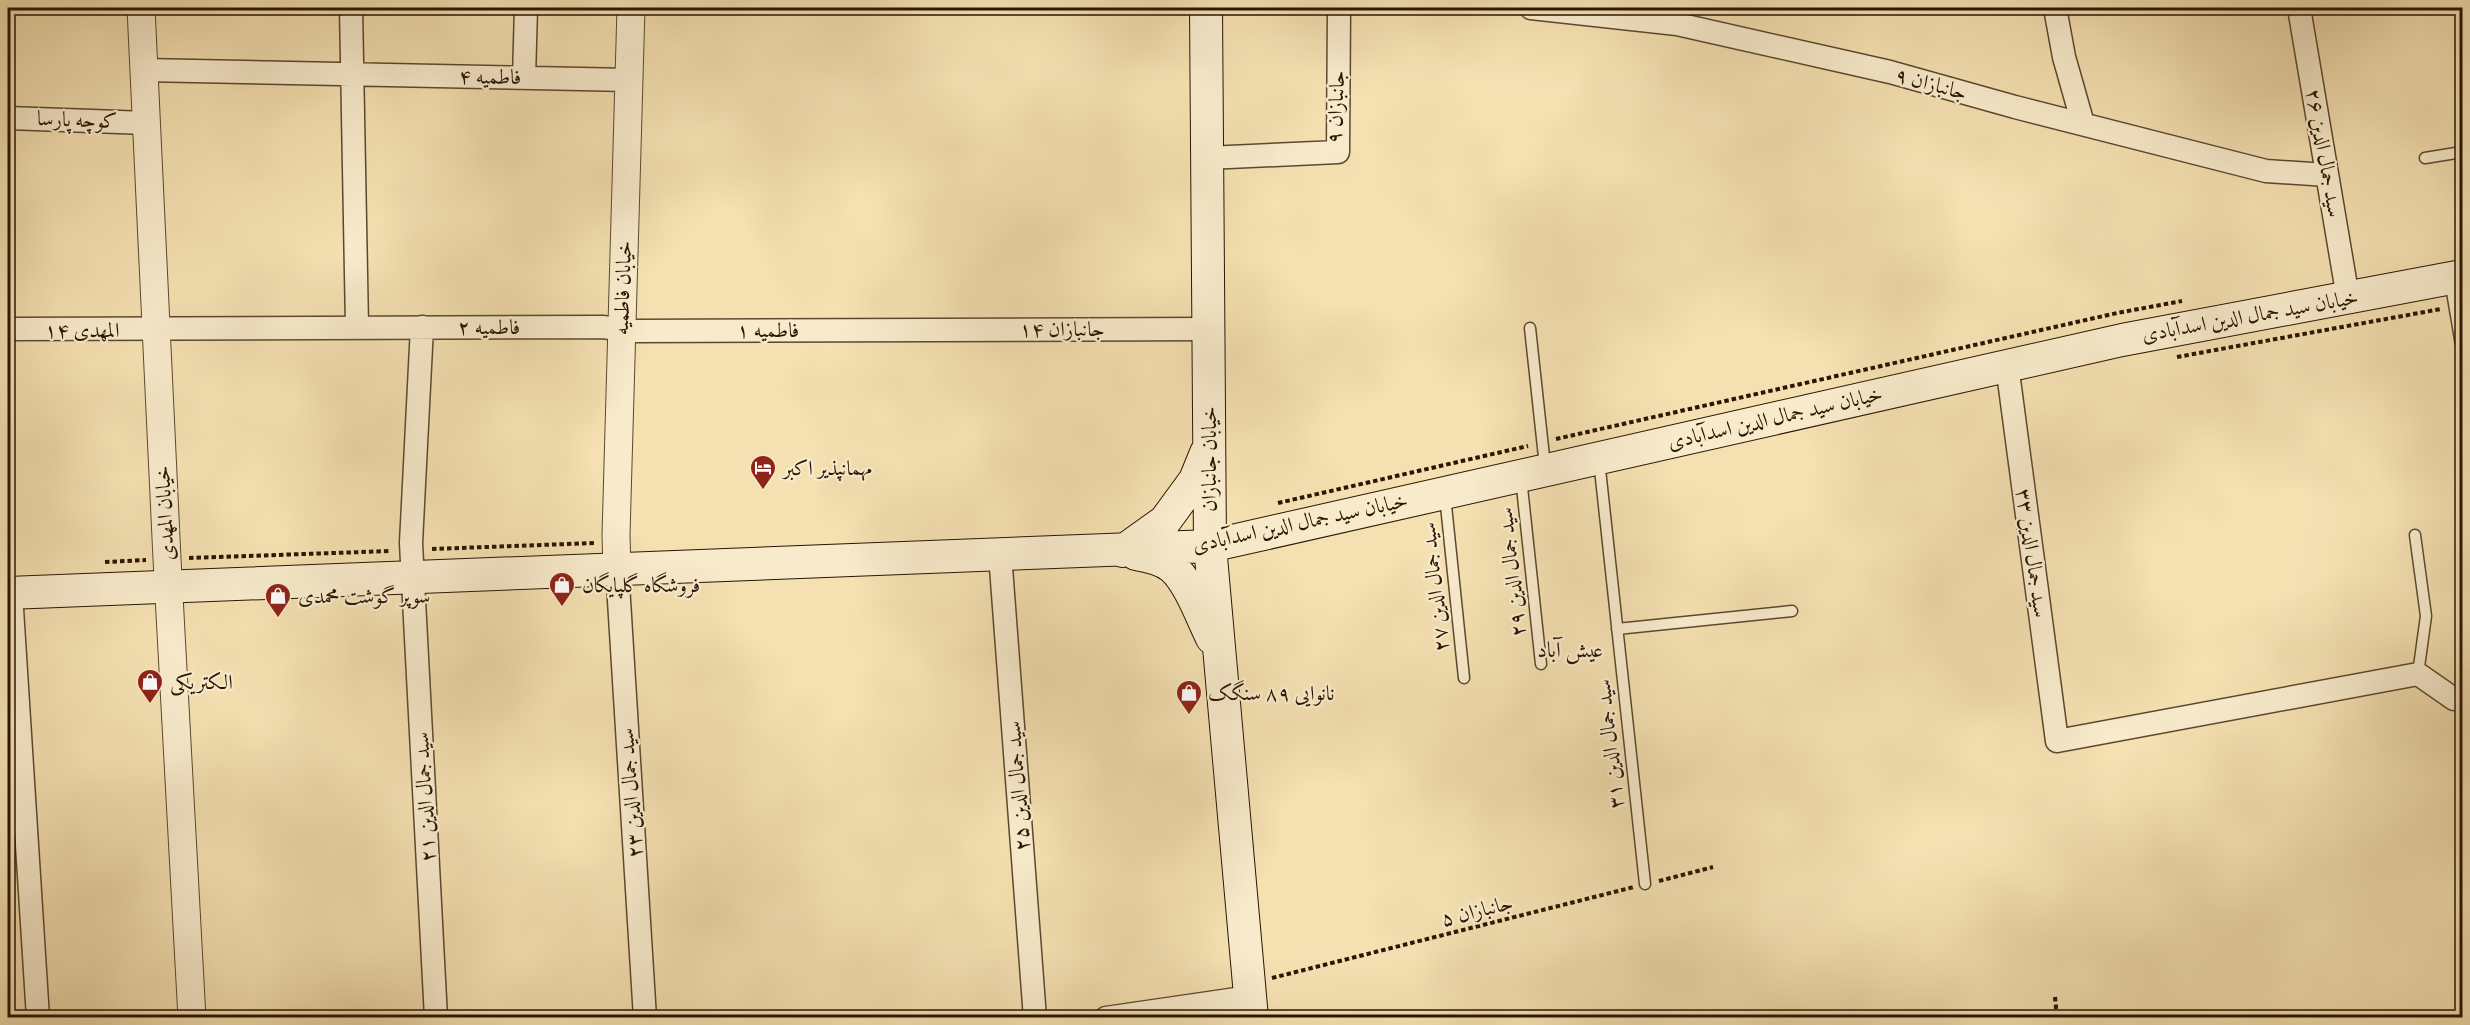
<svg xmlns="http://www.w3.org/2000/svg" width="2470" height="1025" viewBox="0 0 2470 1025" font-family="'IM FELL Double Pica',Amiri,serif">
<rect width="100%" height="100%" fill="#f4e0b1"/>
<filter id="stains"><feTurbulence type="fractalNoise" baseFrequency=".00333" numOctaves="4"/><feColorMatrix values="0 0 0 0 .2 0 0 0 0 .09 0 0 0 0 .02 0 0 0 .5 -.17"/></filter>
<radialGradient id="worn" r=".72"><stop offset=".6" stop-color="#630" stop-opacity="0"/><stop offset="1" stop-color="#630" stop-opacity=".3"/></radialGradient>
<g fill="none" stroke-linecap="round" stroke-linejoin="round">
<defs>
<path id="service" d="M2425 158 2462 152
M2450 280 2462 351
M1530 328 1545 466
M1599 460 1645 884
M1521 478 1541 664
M1445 496 1464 678
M2415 535 2426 616 2418 674
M1617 629 1792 611"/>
<path id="minor" d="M351 8 357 327
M1531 8 1677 24 1890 72 2015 107 2266 171 2327 175
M2055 8 2064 57 2083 124
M2299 8 2348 298
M144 70 629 80
M524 78 526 8
M8 118 147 123
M1207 158 1338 152 1339 8
M422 327 411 543 436 1018
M8 329 602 327 635 331 1208 329
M2007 365 2057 741 2418 674 2454 699 2462 698
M1000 554 1035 1018
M617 568 645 1018
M11 593 38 1018
M1106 1018 1250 997"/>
<path id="tertiary" d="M141 8 167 559 192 1018
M617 568 616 535 631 8"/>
<path id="secondary" d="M1206 8 1210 546 1252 1018
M1123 551 1165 521 1195 480 1206 453
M1136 554C1148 556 1162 559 1172 567 1189 581 1202 618 1212 638
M8 593 1210 546 2122 340 2462 276"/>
</defs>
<!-- service casing -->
<use href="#service" stroke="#5c482e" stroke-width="13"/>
<!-- minor casing -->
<use href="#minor" stroke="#5c482e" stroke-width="25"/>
<!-- tertiary casing -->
<use href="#tertiary" stroke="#5c482e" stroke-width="29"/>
<!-- secondary casing -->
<use href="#secondary" stroke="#291502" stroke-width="34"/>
<!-- path -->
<path stroke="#291502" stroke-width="4" stroke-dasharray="4.5 3" stroke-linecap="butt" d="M2177 357 2441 309
M1556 439 2117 313 2182 301
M1278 503 1528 446
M432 549 595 543
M189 558 391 551
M105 562 146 560
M1659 881 1713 867
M1272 978 1634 887
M2055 997 2057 1018"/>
<!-- service -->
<use href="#service" stroke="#f8ebcc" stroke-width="10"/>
<!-- minor -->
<use href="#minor" stroke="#f8ebcc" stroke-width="22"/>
<!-- tertiary -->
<use href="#tertiary" stroke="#f8ebcc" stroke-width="27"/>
<!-- secondary -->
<use href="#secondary" stroke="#f8ebcc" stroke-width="32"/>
</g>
<!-- icons -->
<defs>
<symbol id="hotel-pin" viewBox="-11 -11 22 30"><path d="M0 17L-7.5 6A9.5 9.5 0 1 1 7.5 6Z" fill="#8f2418" stroke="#f8ebcc"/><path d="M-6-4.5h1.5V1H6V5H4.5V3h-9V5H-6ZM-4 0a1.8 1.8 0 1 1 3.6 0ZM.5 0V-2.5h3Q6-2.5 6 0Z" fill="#fff"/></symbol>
<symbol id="shop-pin" viewBox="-11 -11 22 30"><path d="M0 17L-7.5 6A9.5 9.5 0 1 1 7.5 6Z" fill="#8f2418" stroke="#f8ebcc"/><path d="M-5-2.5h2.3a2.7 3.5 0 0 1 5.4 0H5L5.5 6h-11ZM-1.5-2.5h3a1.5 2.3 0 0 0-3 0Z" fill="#fff"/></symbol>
</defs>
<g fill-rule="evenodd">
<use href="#hotel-pin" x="748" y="453" width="30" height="40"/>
<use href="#shop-pin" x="547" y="570" width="30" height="40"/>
<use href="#shop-pin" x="263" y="581" width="30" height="40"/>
<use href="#shop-pin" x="135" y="667" width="30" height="40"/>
<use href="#shop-pin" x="1174" y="678" width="30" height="40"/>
</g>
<g text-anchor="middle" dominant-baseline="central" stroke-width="4.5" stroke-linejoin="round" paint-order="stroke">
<!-- street labels -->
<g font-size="21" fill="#291502" stroke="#f8ebcc">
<text transform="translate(490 77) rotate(1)">فاطمیه ۴</text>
<text transform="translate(1931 84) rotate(15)">جانبازان ۹</text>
<text transform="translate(1336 107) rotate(-87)">جانبازان ۹</text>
<text transform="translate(77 120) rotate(2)">کوچه پارسا</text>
<text transform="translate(2324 153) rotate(80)">سید جمال الدین ۲۶</text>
<text transform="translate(623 288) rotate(-88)">خیابان فاطمیه</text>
<text transform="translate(2250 316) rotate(-10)">خیابان سید جمال الدین اسدآبادی</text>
<text x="489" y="327">فاطمیه ۲</text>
<text x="1062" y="329">جانبازان ۱۴</text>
<text x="82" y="330">المهدی ۱۴</text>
<text x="768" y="330">فاطمیه ۱</text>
<text transform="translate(1775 418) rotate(-13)">خیابان سید جمال الدین اسدآبادی</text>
<text transform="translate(1209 459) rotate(-90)">خیابان جانبازان</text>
<text transform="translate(165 513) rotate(-93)">خیابان المهدی</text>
<text transform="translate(1300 523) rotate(-12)">خیابان سید جمال الدین اسدآبادی</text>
<text transform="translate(2032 553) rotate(82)">سید جمال الدین ۳۳</text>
<text transform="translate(1512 572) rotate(-96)">سید جمال الدین ۲۹</text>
<text transform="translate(1435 587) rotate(-96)">سید جمال الدین ۲۷</text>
<text transform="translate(1610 744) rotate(-96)">سید جمال الدین ۳۱</text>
<text transform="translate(1018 786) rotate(-94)">سید جمال الدین ۲۵</text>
<text transform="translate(631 793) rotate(-94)">سید جمال الدین ۲۳</text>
<text transform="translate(425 797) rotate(-93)">سید جمال الدین ۲۱</text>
<text transform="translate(1477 911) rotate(-14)">جانبازان ۵</text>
</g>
<!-- poi labels -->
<g font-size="21" fill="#291502" stroke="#f8ebcc" text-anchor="start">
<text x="783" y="468">مهمانپذیر اکبر</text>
<text x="582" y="585">فروشگاه گلپایگان</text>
<text x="298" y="596">سوپر گوشت محمدی</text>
<text x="170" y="682">الکتریکی</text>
<text x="1208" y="693">نانوایی ۸۹ سنگک</text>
</g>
<!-- neighbourhood labels -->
<g font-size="22" fill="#291502" stroke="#f8ebcc">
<text x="1570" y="650">عیش آباد</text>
</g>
</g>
<!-- margin -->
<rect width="2470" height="1025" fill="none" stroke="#f4e0b1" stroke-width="30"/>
<rect x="9" y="9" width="2452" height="1007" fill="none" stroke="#291502" stroke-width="3"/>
<rect x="15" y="15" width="2440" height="995" fill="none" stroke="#291502" stroke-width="1.5"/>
<rect width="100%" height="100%" filter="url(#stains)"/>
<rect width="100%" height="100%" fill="url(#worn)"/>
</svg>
